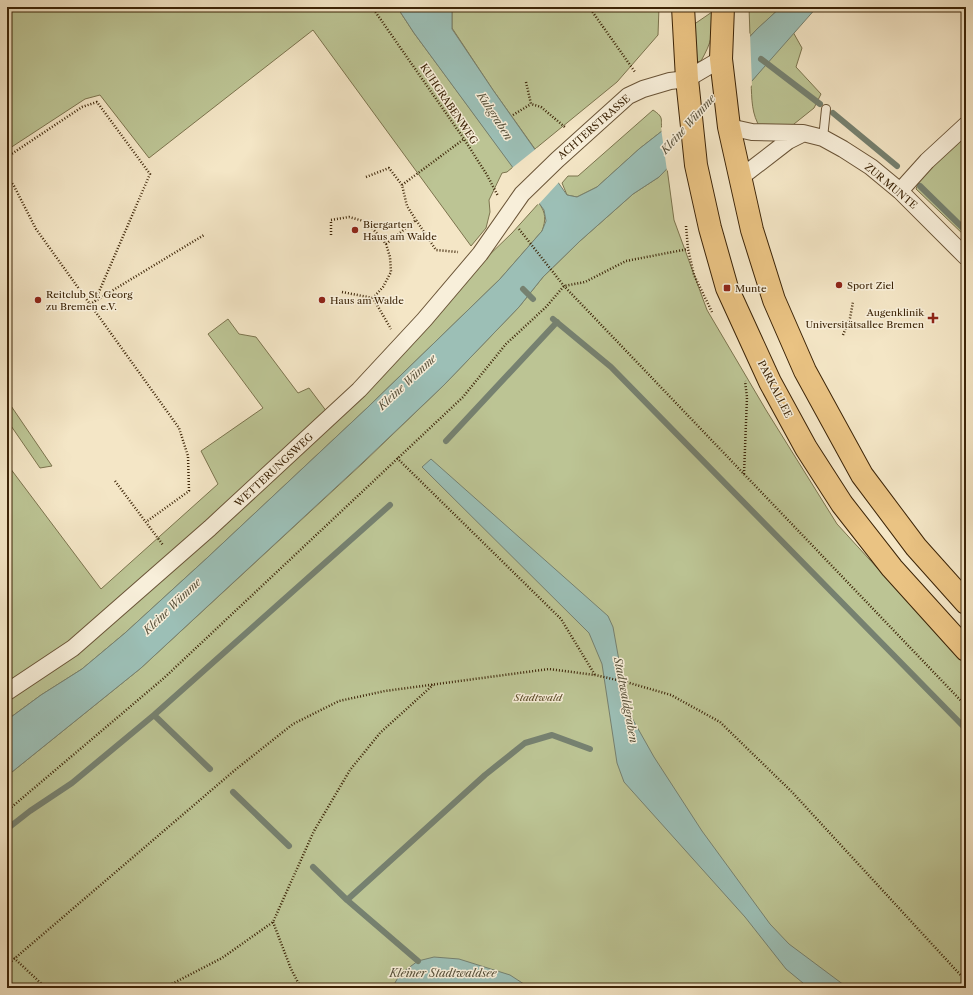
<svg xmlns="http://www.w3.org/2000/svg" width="973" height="995" viewBox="0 0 973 995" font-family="'Libre Caslon Text',serif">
<rect width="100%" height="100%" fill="#f4e6c6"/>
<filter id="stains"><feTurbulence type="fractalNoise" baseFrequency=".005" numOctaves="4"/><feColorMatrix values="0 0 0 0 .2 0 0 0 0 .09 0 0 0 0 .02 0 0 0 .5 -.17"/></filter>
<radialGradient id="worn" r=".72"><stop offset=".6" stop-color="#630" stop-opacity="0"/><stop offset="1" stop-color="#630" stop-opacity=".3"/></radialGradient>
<!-- green -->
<path fill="#bcc494" stroke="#7c744e" d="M7 7H397L414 33 513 167 507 172 502 173 489 200 490 212 486 228 471 246 313 30 149 158 100 95 85 99 7 150Z
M454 7H659L658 35 617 82 535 149 493 90 452 28V9Z
M749 7H781L750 36Z
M712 12C713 35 712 41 701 61L696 62 693 25Z
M793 32 802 48 796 67 821 94 814 108 789 128 761 129C751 114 752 99 751 82Z
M653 110C665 118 660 119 662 131L639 149 597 187 577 197 567 195 562 183 568 176H578Z
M966 135V237L916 189 920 178Z
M667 168 674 220 707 310 766 410 837 524 966 665V988H7V776L141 668 364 462 444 385 519 307 543 277 580 241 633 194 659 177Z
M539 203C546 213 546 220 542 231L500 279 367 408 207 558 125 633 82 669 41 695 7 720V464L101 589 218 484 201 451 263 408 208 334 228 319 239 334 256 337 298 393 309 388 327 412 512 233Z
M7 400 52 466 40 468 7 420Z"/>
<!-- water -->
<path fill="#9cbfb6" stroke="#768170" d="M397 7H454L452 9V29L493 90 567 195 577 197 597 187 639 149 662 131 757 29 781 7H817L751 82 659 177 633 194 580 241 543 277 519 307 444 385 361 464 141 668 7 776V720L41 695 82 669 125 633 207 558 367 408 500 279 542 231 546 221 544 210 414 33Z
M431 459 608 616 613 627 628 711 654 757 702 831 770 924 789 944 848 988H809L786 969 745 917 624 782 617 763 602 664 589 633 422 467Z
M434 957 459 959 510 975 530 988H392L400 974 418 961Z"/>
<!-- pier -->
<path fill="#f4e6c6" d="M750 33 752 85 667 171 661 128Z
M537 148 560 181 538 205 512 168Z"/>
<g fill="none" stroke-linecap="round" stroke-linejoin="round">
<!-- stream -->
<path stroke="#768170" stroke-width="6" d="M761 59 820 104
M833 113 897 166
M920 186 966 231
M523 289 533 299
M553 319 611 367 966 729
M446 441 557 322
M154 715 210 769
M233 792 289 846
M7 829 30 811 72 783 154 715 390 505
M313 867 347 900 418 961
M347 900 485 775 525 743 552 735 590 749"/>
<defs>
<path id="service" d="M823 138 826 109"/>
<path id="minor" d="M729 127 752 132 803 133 823 138 843 149 871 167 900 191 966 257
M740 178 788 141 802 134
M900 191 927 161 966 125
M7 692 73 648 210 528 359 390 424 320 480 254 522 194 557 160 628 96 643 89 670 81 687 79 721 59"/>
<path id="primary" d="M683 7 687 79 696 165 710 228 727 288 770 382 806 448 842 504 892 568 966 650
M723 7 721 59 729 127 752 230 774 300 805 371 862 475 916 547 966 603"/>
</defs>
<!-- service casing -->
<use href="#service" stroke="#6a5437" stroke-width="10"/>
<!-- minor casing -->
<use href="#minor" stroke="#6a5437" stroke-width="18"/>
<!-- primary casing -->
<use href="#primary" stroke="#3c2407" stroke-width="24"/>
<!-- path -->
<path stroke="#3c2407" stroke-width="2.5" stroke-dasharray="1 2" stroke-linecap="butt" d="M372 7 464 139 487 175 498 196
M589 7 635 72
M526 82 531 104 541 107 566 128
M513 115 531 104
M7 157 82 107 97 102 150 174 95 301
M7 176 14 186 36 229 179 428 188 456 189 491 146 522
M366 177 389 168 402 185 407 206 416 220
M402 185 464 139
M686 226 688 249 694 275 712 312
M519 229 564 286 966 706
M331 235V220L349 217 367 222 386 244 390 257 391 272 383 287 373 298 391 329
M386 244 416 220 436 250 458 252
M342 292 373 298
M82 309 204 235
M843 335 850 318 853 302
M397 458 561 619 595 675
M744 474 747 397 745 381
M115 481 163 545
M7 811 164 678 463 397 506 344 546 307 564 286 585 282 626 261 688 249
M273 922 291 969 301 988
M14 958 46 988
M7 965 235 770 293 724 339 701 385 691 549 669 595 675 626 682 671 695 720 722 792 792 966 981
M164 988 222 958 273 922 314 831 350 770 380 733 433 685"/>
<!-- service -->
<use href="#service" stroke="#f8efda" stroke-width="8"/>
<!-- minor -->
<use href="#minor" stroke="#f8efda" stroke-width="16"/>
<!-- primary -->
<use href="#primary" stroke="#eac383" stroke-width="22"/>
</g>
<!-- markers -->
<g fill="#8f2418" stroke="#f8efda" stroke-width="1.5">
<circle cx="355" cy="230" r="4"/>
<circle cx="839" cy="285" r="4"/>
<rect x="723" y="284" width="8" height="8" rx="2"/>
<circle cx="38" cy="300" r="4"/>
<circle cx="322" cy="300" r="4"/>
<path d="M931 312h4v4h4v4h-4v4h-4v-4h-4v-4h4z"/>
</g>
<g text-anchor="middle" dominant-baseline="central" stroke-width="3" stroke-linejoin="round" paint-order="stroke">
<!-- street labels -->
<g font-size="10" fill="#3c2407" stroke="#f8efda">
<text transform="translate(449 104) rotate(56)">KUHGRABENWEG</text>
<text transform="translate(594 127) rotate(-41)">ACHTERSTRASSE</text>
<text transform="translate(891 186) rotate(40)">ZUR MUNTE</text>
<text transform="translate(775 389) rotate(63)">PARKALLEE</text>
<text transform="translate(274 470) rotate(-43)">WETTERUNGSWEG</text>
</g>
<!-- poi labels -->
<g font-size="10" fill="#3c2407" stroke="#f8efda" text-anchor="start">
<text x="363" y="224">Biergarten<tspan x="363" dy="12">Haus am Walde</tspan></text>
<text x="847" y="285">Sport Ziel</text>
<text x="735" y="288">Munte</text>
<text x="46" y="294">Reitclub St. Georg<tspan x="46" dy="12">zu Bremen e.V.</tspan></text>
<text x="330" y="300">Haus am Walde</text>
<text x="924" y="312" text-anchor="end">Augenklinik<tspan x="924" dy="12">Universitätsallee Bremen</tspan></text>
</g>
<!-- park labels -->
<g font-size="10" font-style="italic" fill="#5c4c2a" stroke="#f8efda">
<text x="538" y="697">Stadtwald</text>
</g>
<!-- water labels -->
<g font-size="11" font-style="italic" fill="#59523c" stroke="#f8efda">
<text transform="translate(495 116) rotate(57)">Kuhgraben</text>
<text transform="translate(688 124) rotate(-48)">Kleine Wümme</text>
<text transform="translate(407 382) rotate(-43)">Kleine Wümme</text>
<text transform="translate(172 606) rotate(-44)">Kleine Wümme</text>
<text transform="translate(626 700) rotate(79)">Stadtwaldgraben</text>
<text x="443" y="973">Kleiner Stadtwaldsee</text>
</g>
</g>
<!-- margin -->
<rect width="973" height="995" fill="none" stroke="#f4e6c6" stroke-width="24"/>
<rect x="8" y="8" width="957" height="979" fill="none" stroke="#3c2407" stroke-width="2"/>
<rect x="12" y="12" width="949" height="971" fill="none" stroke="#3c2407"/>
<rect width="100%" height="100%" filter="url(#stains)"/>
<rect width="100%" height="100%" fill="url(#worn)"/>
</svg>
